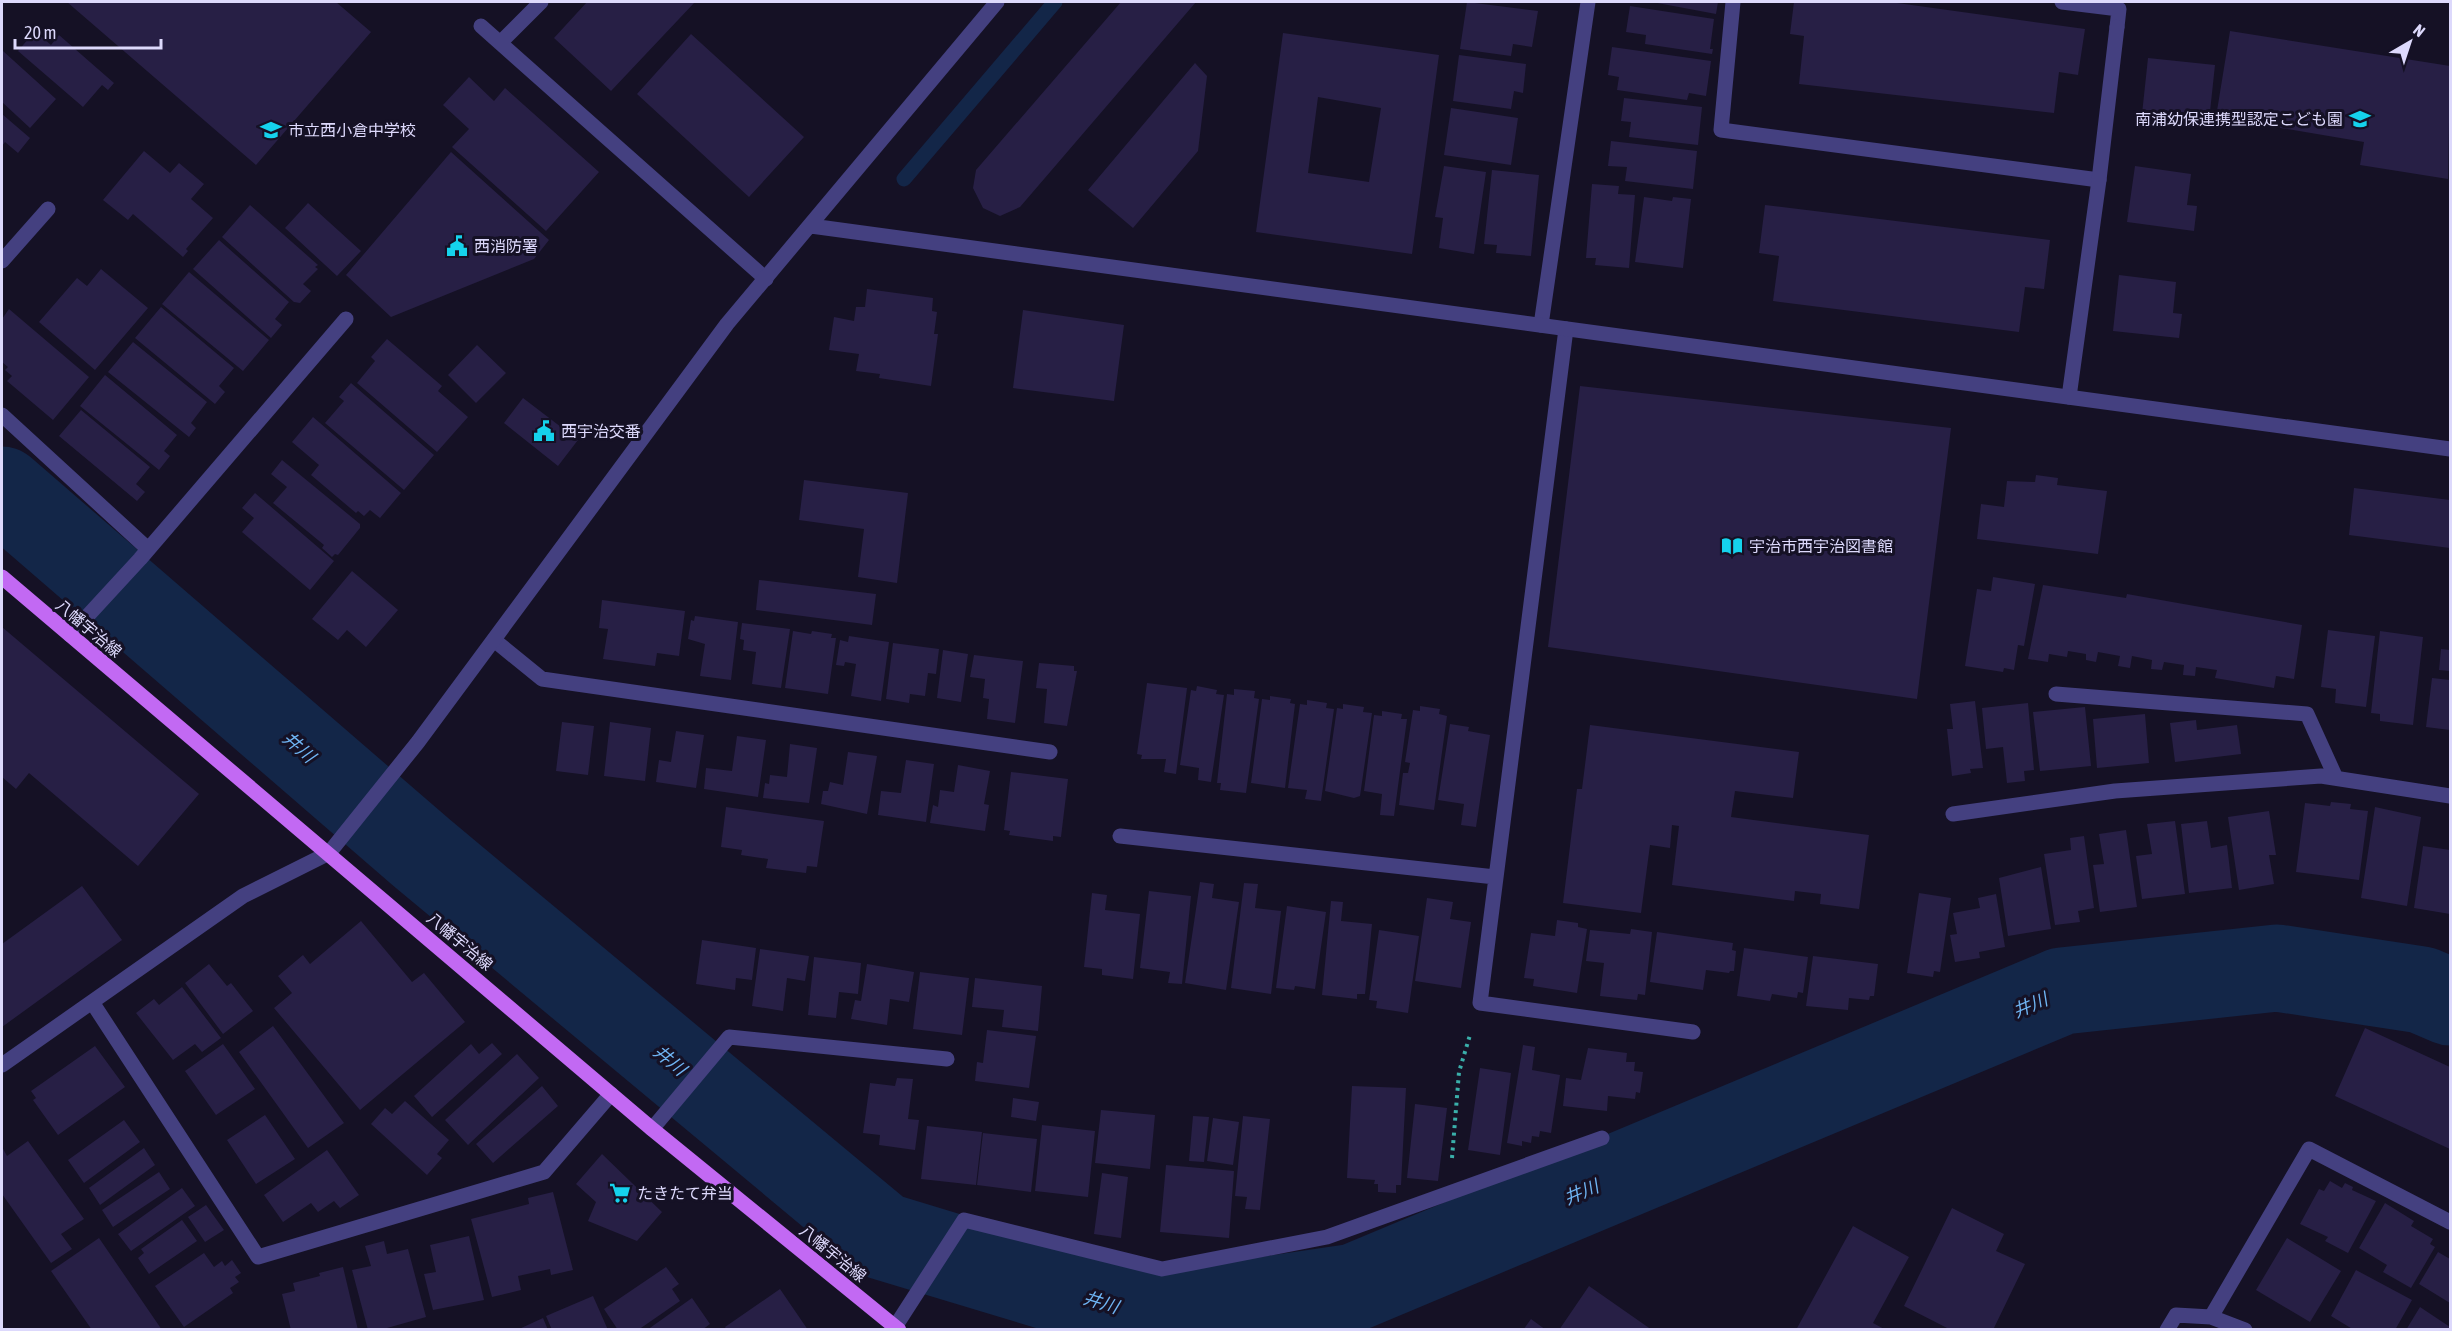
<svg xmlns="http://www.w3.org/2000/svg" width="2452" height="1331" viewBox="0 0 2452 1331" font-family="'Asap Condensed','Noto Sans JP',sans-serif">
<rect width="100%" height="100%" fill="#151125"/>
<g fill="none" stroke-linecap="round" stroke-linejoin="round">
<!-- stream -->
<path stroke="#132648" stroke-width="15" d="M904 179 1055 2"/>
<!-- river -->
<path stroke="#132648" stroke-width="87" d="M2 490 422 853 882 1236 1150 1317 1355 1287 2062 991 2277 968 2422 990 2450 1002"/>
</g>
<!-- building -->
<path fill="#271f45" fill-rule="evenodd" d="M67 2H336L371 32 256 165Z
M587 2H695L611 91 554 38Z
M1121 2H1196L1020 207 1000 216 983 208 973 188 976 170Z
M1467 2 1538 11 1532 47 1513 44 1511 56 1460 49Z
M1652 2H1718L1716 14Z
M1794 2H1890L2085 29 2078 75 2059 72 2054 113 1799 84 1804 36 1790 34Z
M1630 6 1714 19 1710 49H1713L1712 54 1645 44 1646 35 1626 32Z
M35 31 51 45 59 35 114 83 108 90 102 85 83 107 18 51Z
M2230 31 2450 66 2448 179 2360 165 2364 142 2216 117Z
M1283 33 1439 55 1412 254 1256 232ZM1318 97 1381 108 1369 182 1308 173Z
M691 34 804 137 749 197 637 94Z
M1612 47 1711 61 1706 96 1689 93 1687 100 1617 90 1619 77 1608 75Z
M3 51 56 99 30 128 2 102Z
M1459 55 1526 64 1523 93 1514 91 1511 109 1453 101Z
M2148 58 2215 65 2209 121 2142 114Z
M1195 63 1207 76 1198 151 1133 228 1088 190Z
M469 77 494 101 505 88 599 172 546 231 452 147 469 129 443 105Z
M1624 98 1702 107 1698 145 1629 137 1631 122 1621 121Z
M1451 108 1518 118 1511 165 1444 155Z
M2 114 30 138 18 153 5 142 2 146Z
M1611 141 1697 151 1693 189 1625 181 1627 167 1608 166Z
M144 151 170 173 179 163 204 184 191 199 213 218 186 249 188 251 183 257 133 214 128 220 103 200Z
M451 152 549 240 534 259 391 317 346 275Z
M1444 166 1486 172 1474 254 1439 248 1443 218 1435 217Z
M2135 166 2191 174 2187 205 2197 206 2194 231 2127 222Z
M1492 170 1539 175 1531 256 1496 253 1497 245 1484 244Z
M1592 184 1619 186 1618 194 1635 195 1629 268 1595 265 1596 258H1586Z
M1644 197 1672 201 1673 197 1691 199 1683 268 1635 262Z
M308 203 361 251 337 276 285 228Z
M250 205 318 265 315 267 318 269 303 284 311 291 300 303 294 302 222 237Z
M1765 205 2050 240 2044 289 2025 287 2019 332 1773 301 1779 256 1759 253Z
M219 240 289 302 275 319 282 325 271 338 193 269Z
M101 269 148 308 95 370 39 322 77 278 87 286Z
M189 272 269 340 243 371 162 304Z
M2119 275 2176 282 2173 313 2182 314 2179 338 2113 331Z
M867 289 933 298 932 311 937 312 934 334H938L931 386 879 378 880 374 856 371 859 354 829 350 834 317 854 321 856 307H865Z
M161 307 234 368 219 386 225 392 215 404 135 338Z
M9 309 89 377 53 420 7 381 12 376 5 370 8 367 2 362V319Z
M1023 310 1124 325 1114 401 1013 388Z
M387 339 442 386 438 391 468 417 437 452 357 383 375 361 371 357Z
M133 342 207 402 191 423 196 428 189 437 108 372Z
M477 345 506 373 476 403 448 375Z
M105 375 177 435 164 451 170 456 159 470 80 406Z
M351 383 434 455 404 490 325 423 344 401 339 397Z
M1580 386 1951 428 1917 699 1548 647Z
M523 398 578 440 558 466 504 423Z
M81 410 150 467 136 484 145 492 137 501 59 436Z
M313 417 401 493 380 518 370 510 364 516 358 511 356 513 311 475 319 465 292 442Z
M282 460 360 524V528L338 555 335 554 332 557 322 548 324 545 273 503 287 487 271 474Z
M2036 475 2058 478 2057 485 2107 491 2098 554 1977 539 1981 504 2004 507 2007 481 2035 482Z
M804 480 908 493 897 583 858 577 864 529 799 520Z
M2354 488 2450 500V548L2349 535Z
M255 493 334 561 310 590 242 532 254 518 242 508Z
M352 571 398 610 366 647 347 630 338 640 312 619Z
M1993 577 2035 584 2024 646 2018 645 2014 670 2004 668 2003 672 1965 666 1977 589 1991 591Z
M759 580 876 594 872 625 756 610Z
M2043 585 2126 598 2127 594 2302 625 2294 679 2276 676 2274 688 2215 678 2217 670 2196 667 2195 676 2183 675 2184 665 2164 662 2162 670 2151 669 2152 660 2132 656 2130 668 2118 666 2120 656 2098 652 2096 662 2086 660V654L2068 651 2067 657 2049 654 2048 662 2028 659Z
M602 600 685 611 679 656 657 653 655 666 603 659 608 629 599 628Z
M695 616 738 622 731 680 700 676 705 644 688 639 691 620 694 621Z
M742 623 790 629 781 688 752 684 756 652 743 650 744 640 740 639Z
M2 627 199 794 138 866 29 773 16 789 2 777Z
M2328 630 2375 636 2366 707 2335 703 2336 689 2321 687Z
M793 631 811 634 812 631 832 634 831 638H836L828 694 785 688Z
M2380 631 2423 637 2413 725 2380 721V714L2371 713Z
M849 636 889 642 881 701 851 696 856 664 845 662 844 666 836 665 840 640 848 642Z
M893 643 939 649 936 674 928 673 925 696 910 694 909 703 886 699Z
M2441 649 2450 650V671L2439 670Z
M943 650 968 654 961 702 937 698Z
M974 655 1023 661 1015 723 987 719 989 699 983 698 985 679 970 677Z
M1039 663 1074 666V671H1077L1067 726 1044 723 1047 689 1036 688Z
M2432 678 2450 680V730L2426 727Z
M1147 683 1187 688 1176 774 1164 772 1166 759H1141L1142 755 1137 754Z
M1197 686 1217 690 1216 694 1224 695 1211 782 1198 780 1199 768 1180 765 1191 690 1196 691Z
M1234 689 1255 691 1254 698 1259 699 1246 793 1220 790 1221 783H1217L1227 694 1234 695Z
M1270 696 1291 699 1290 703 1295 704 1285 788 1251 783 1262 699 1270 700Z
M1307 700 1327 703 1326 708 1334 709 1321 801 1305 799 1307 790 1288 788 1300 704 1307 705Z
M1975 701 1983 768 1970 769 1971 773 1952 776 1947 729H1953L1950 704Z
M2028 703 2034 770 2024 771 2025 781 2007 783 2003 747 1986 749 1982 708Z
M1343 704 1364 707 1363 712 1372 713 1360 796 1354 798 1325 791 1337 708 1343 709Z
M1420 706 1440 709 1439 714 1447 716 1434 810 1399 805 1403 773H1408L1410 763 1405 762 1413 710 1420 711Z
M2085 707 2091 766 2040 771 2033 712Z
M1382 711 1402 714 1401 719H1407L1394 816 1380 815 1382 794 1364 791 1374 715 1382 716Z
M2145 714 2149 763 2097 768 2093 719Z
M2196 720 2197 730 2237 725 2241 754 2175 762 2170 723Z
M562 722 594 726 588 775 556 771Z
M610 722 651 728 645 781 604 776Z
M1450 724 1469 727 1468 731 1490 735 1476 827 1461 825 1464 804 1438 800Z
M1590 725 1799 752 1793 798 1735 791 1731 817 1869 835 1859 909 1820 904 1821 894 1795 891 1794 901 1672 885 1679 826 1672 825 1670 848 1650 845 1641 913 1563 903 1577 789H1582Z
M676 731 704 735 696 788 656 782 659 760 671 762Z
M737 736 766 740 758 797 704 789 706 768 732 771Z
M790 744 817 748 809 803 763 798 765 783 769 784 770 775 787 777Z
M848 752 877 756 867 814 821 804 823 791H828L830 782 843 785Z
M906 760 934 764 926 822 878 815 881 791 901 793Z
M958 765 990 771 984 804 989 805 985 831 930 823 933 805 938 807 940 790 954 792Z
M1011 772 1068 779 1061 837 1053 836V841L1009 835 1010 831 1004 830Z
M2331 802 2351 804 2350 809 2368 811 2359 880 2296 872 2305 803 2330 806Z
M726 807 824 821 817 867 807 866 806 873 766 868 768 859 741 855 742 850 721 847Z
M2375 807 2421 817 2407 906 2361 898Z
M2269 811 2276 855H2269L2274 884 2239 890 2228 817Z
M2175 821 2185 894 2142 899 2136 856 2152 854 2147 824Z
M2207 821 2211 848 2227 845 2232 888 2189 893 2181 824Z
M2126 830 2137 907 2100 912 2093 865 2104 864 2099 834Z
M2084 836 2094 908 2078 911 2080 922 2055 925 2044 854 2071 850 2070 838Z
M2423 846 2450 850V914L2414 908Z
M2041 867 2051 929 2008 936 1999 878Z
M1200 882 1214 884 1212 898 1239 902 1226 990 1185 983Z
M1244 883 1258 884 1255 908 1281 911 1271 994 1231 988Z
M82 886 122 940 2 1027V944Z
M1149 891 1191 896 1182 984 1168 983 1170 972 1140 968Z
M1092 893 1107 895 1105 910 1140 914 1133 979 1102 975V969L1084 967Z
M1919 893 1951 898 1940 972 1934 971 1933 977 1907 973Z
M1996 894 2005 947 1979 952 1980 958 1955 962 1950 935 1957 934 1953 913 1980 908 1978 898Z
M1427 898 1453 902 1450 919 1471 922 1461 988 1415 981Z
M1331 901 1343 902 1341 921 1372 924 1365 994H1357V999L1322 995Z
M1287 906 1326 912 1315 989 1295 986 1294 990 1276 988Z
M1557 920 1578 923V927L1587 929 1577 993 1533 986 1534 979 1524 978 1531 933 1555 936Z
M361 921 412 982 424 973 465 1022 360 1110 274 1008 292 993 278 976 303 955 310 964Z
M1631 929 1652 932 1645 995 1638 994 1637 1000 1600 996 1604 963 1586 961 1590 930 1630 934Z
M1379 930 1419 936 1408 1013 1376 1008 1377 1001 1369 1000Z
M1657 932 1733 943 1732 950 1736 951 1734 971H1730L1729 973 1706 970 1703 990 1650 982Z
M702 940 756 948 752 980 736 978 735 990 696 984Z
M1744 948 1808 957 1803 993 1798 992 1797 998 1772 994 1770 1001 1737 996Z
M760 949 809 956 805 981 787 978 783 1011 752 1006Z
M1813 956 1878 964 1874 996H1870L1869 1000 1849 998 1848 1010 1806 1006Z
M814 957 861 963 858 994 839 992 836 1018 808 1015Z
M209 964 227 986 231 983 253 1011 223 1034 185 983Z
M867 964 914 972 909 1002 890 999 887 1025 851 1019 855 1000 861 1001Z
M920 972 969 978 962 1035 913 1029Z
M975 978 1042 986 1038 1031 1002 1027 1004 1010 972 1007Z
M182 987 221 1038 202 1052 195 1044 173 1060 136 1013 154 999 159 1005Z
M273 1026 344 1123 308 1148 239 1052Z
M2365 1028 2450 1067V1149L2335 1096Z
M987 1030 1036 1036 1029 1088 975 1081 977 1062 983 1063Z
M492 1043 502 1054 432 1117 414 1096 471 1044 479 1054Z
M223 1044 255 1089 216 1115 185 1071Z
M1523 1045 1535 1047 1532 1070 1560 1075 1551 1133 1540 1131 1539 1137 1532 1136 1531 1143 1522 1141V1146L1507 1143Z
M95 1046 125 1087 58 1135 33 1100 36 1098 31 1091Z
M1588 1048 1627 1053 1626 1062H1635L1634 1071 1643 1072 1640 1093 1636 1092 1635 1099 1608 1096 1607 1111 1563 1106 1566 1078 1581 1080Z
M517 1054 539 1078 468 1145 445 1120Z
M1480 1068 1511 1073 1500 1155 1468 1150Z
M897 1078 913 1079 908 1119 919 1120 915 1150 879 1145 880 1135 863 1133 870 1083 895 1086Z
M542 1086 558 1106 493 1163 476 1144Z
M1352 1086 1406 1088 1401 1185H1396V1193L1378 1192V1184H1374L1375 1180 1347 1178Z
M1013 1098 1039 1102 1036 1121 1011 1117Z
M405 1101 449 1140 437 1154 442 1158 427 1175 371 1124 385 1108 392 1114Z
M1415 1104 1447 1108 1438 1181 1407 1178Z
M1101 1110 1155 1115 1150 1169 1095 1163Z
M265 1115 295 1159 256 1184 227 1140Z
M1193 1116 1209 1117 1204 1162 1189 1161Z
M1243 1116 1270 1119 1260 1210 1245 1209 1247 1197 1235 1196Z
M1213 1118 1239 1122 1233 1165 1207 1161Z
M124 1120 140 1142 84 1183 68 1160Z
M1042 1125 1095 1131 1088 1197 1035 1191Z
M927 1126 982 1132 976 1185 921 1179Z
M983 1133 1037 1139 1031 1192 977 1185Z
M28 1141 84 1219 61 1234 72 1249 51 1263 2 1194V1147L7 1156Z
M144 1148 155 1165 100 1205 89 1188Z
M327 1150 359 1195 340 1208 334 1201 318 1212 311 1203 283 1222 264 1195Z
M602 1154 662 1212 637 1241 588 1221 596 1202 576 1184Z
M1166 1165 1234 1171 1229 1238 1160 1232Z
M159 1172 170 1189 113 1227 102 1210Z
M1102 1173 1128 1177 1121 1238 1094 1234Z
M2330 1181 2342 1188 2345 1183 2353 1187 2352 1190 2376 1201 2348 1253 2325 1241 2328 1237 2300 1224 2319 1189 2324 1191Z
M182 1188 195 1206 131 1251 118 1234Z
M553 1192 573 1270 551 1275 550 1269 518 1276 521 1290 492 1297 471 1219 529 1204 528 1198Z
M2385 1203 2414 1221 2411 1226 2433 1239 2430 1244 2435 1247 2411 1288 2383 1272 2387 1265 2359 1248Z
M206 1205 224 1230 205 1242 188 1217Z
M1952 1208 2004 1234 1996 1251 2025 1264 1993 1330H1951L1904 1306Z
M182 1220 197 1241 149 1274 138 1258 144 1253 141 1249Z
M1853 1226 1909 1257 1873 1323 1886 1330H1796Z
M469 1236 484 1300 433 1310 424 1274 436 1272 430 1245Z
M99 1238 162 1330H92L51 1271Z
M2287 1238 2341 1271 2310 1322 2256 1290Z
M384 1241 387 1254 408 1249 426 1317 380 1330H368L352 1270 371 1266 365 1246Z
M2438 1252 2450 1259V1303L2419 1284Z
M204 1253 214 1267 222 1261 225 1266 232 1260 241 1273 235 1277 239 1282 230 1288 233 1293 184 1327 155 1286Z
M343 1267 358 1330H291L282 1294 295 1291 293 1283 320 1276 319 1273Z
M666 1267 679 1284 672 1289 680 1301 638 1330H618L604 1309Z
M2356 1270 2412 1300 2395 1330H2354L2331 1316Z
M1589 1286 1652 1330H1559Z
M780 1289 808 1330H727L725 1327Z
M593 1296 608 1330H552L546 1316Z
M692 1298 710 1324 702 1330H647Z
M2420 1307 2450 1327V1330H2406Z
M543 1318 548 1330H517Z
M1531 1319 1546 1330H1523Z"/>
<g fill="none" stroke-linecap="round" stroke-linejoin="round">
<!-- path -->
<path stroke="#3aafaa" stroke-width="4" stroke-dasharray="3 4.5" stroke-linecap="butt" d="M1452 1158 1459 1072 1470 1035"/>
<!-- service -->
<path stroke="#444080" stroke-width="15" d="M1733 2 1721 130 2099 180
M2062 2 2119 9 2117 27"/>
<!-- minor -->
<path stroke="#444080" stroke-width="15" d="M481 26 766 279
M500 43 541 2
M2 261 48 209
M1541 325 1588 2
M1566 329 1480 1003 1693 1032
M2069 397 2099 180 2117 27
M2 415 148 549
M70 635 140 559 346 319
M494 640 542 679 1050 752
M2056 694 2307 714 2336 778
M1953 814 2115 791 2321 776 2450 796
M1120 836 1495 877
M92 1002 258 1257 544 1172 611 1094
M2 1065 243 896 329 853
M652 1129 729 1037 947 1059
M2211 1317 2309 1149 2450 1222
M893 1330 964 1220 1162 1269 1327 1237 1602 1138
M2167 1330 2176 1315 2211 1317 2245 1330"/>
<!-- tertiary -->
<path stroke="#444080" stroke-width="15" d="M811 226 2450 449
M329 853 418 742 727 324 997 2"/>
<!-- primary -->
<path stroke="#c269f3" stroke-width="15" d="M2 577 652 1129 899 1330"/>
</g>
<!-- icons -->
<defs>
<symbol id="school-bare" viewBox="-9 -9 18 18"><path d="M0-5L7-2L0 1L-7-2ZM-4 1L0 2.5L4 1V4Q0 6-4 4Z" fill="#15d2ec" stroke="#151125" stroke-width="2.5" paint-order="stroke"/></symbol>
<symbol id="civic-bare" viewBox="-9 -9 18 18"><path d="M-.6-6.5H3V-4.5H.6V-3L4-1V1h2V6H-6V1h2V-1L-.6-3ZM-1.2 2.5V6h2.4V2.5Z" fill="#15d2ec" stroke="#151125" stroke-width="2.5" paint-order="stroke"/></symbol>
<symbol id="library-bare" viewBox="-9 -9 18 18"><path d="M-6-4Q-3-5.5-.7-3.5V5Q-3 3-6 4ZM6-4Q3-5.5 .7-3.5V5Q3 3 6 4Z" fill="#15d2ec" stroke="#151125" stroke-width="2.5" paint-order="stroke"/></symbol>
<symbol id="supermarket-bare" viewBox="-9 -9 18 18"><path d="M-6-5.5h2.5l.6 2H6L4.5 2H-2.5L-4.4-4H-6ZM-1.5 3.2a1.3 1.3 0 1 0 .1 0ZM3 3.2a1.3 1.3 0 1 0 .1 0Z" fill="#15d2ec" stroke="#151125" stroke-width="2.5" paint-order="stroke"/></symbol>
</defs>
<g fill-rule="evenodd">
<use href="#school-bare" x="2345" y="104" width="30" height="30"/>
<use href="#school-bare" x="256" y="115" width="30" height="30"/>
<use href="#civic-bare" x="442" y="231" width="30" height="30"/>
<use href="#civic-bare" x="529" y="416" width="30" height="30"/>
<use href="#library-bare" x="1717" y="531" width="30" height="30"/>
<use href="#supermarket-bare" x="605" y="1178" width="30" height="30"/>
</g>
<g text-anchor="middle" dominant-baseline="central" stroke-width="6" stroke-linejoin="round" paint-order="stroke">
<!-- poi labels -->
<g font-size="16" fill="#ddd9fc" stroke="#151125" text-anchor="start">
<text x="2343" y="119" text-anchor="end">南浦幼保連携型認定こども園</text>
<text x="288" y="130">市立西小倉中学校</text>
<text x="474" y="246">西消防署</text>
<text x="561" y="431">西宇治交番</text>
<text x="1749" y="546">宇治市西宇治図書館</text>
<text x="637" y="1193">たきたて弁当</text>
</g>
<!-- street labels -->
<g font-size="16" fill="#ddd9fc" stroke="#151125">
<text transform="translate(89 628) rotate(40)">八幡宇治線</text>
<text transform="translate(460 941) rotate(40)">八幡宇治線</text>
<text transform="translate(833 1253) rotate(39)">八幡宇治線</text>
</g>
<!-- water labels -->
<g font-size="18" font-style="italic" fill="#6fb4f3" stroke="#151125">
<text transform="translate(299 747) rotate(41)">井川</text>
<text transform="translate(2030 1005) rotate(-23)">井川</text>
<text transform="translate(670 1060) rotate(40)">井川</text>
<text transform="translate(1581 1192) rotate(-23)">井川</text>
<text transform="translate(1101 1302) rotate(17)">井川</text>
</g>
</g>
<!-- border -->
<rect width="2452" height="1331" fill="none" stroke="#ddd9fc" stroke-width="6"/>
<!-- north arrow -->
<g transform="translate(2410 42) rotate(39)" stroke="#151125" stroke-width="4.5" paint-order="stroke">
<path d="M0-4.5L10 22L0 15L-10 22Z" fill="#ddd9fc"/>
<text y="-9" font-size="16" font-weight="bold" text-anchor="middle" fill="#ddd9fc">N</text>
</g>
<!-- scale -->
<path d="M15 39v9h146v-9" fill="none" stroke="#ddd9fc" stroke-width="3"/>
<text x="24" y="39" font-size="18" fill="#ddd9fc" stroke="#151125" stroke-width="4.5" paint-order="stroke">20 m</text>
</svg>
